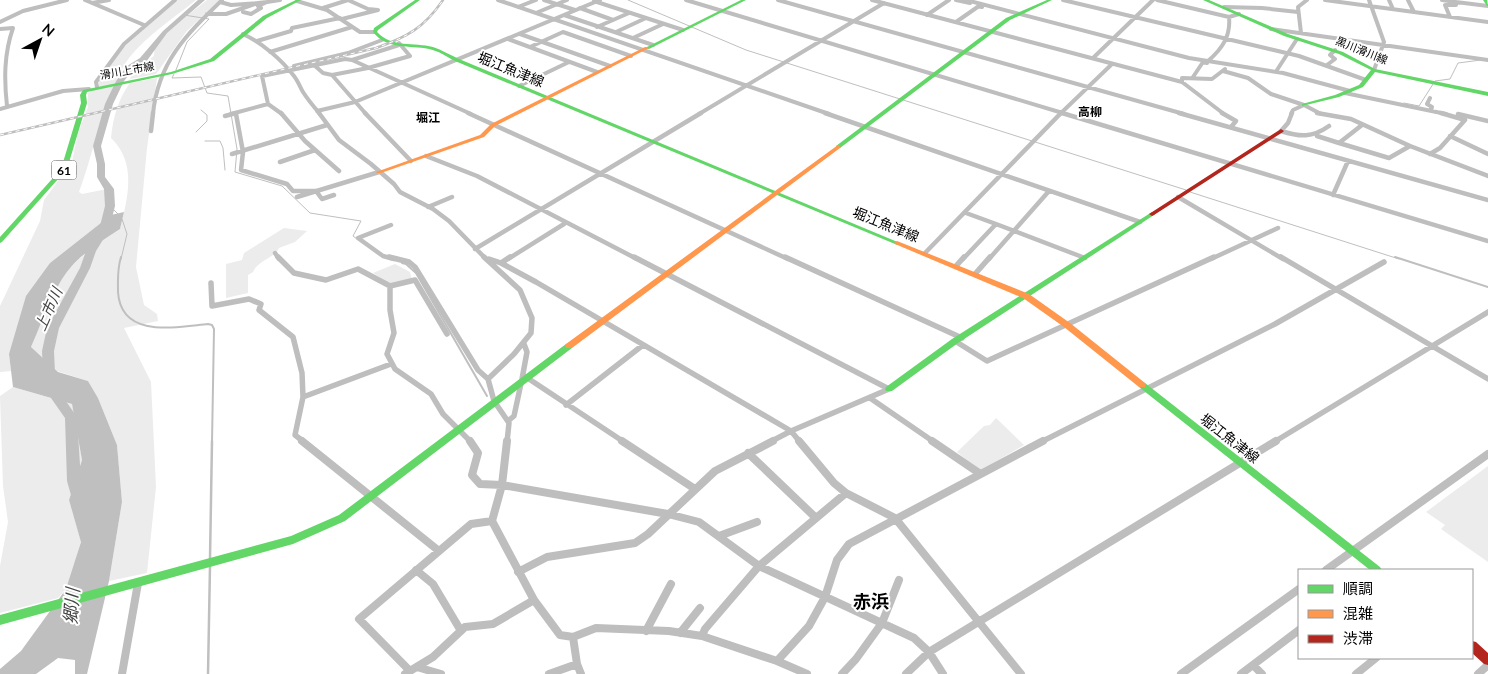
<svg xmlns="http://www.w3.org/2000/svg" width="1488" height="674" viewBox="0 0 1488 674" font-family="Lato,'Noto Sans JP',sans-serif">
<rect width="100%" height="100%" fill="#fff"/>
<!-- green -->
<path fill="#ececec" d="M177 0H196C174 18 146 36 129 58 105 90 94 153 79 192L82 194 112 188 111 215 50 263 9 354 11 371 0 372V306L40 221 44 200 72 162 78 133 88 107V93L99 85 98 80 123 48Z
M207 0H219L186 32 156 74 130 79 134 71 154 56 155 41Z
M157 78 147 148 136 267 144 305 157 314 158 321 124 328 151 382 156 487 147 573 109 581 122 502 117 445 98 398 88 381 57 371 31 347C40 326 55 283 71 267 85 252 103 240 120 229 128 197 137 163 111 138 113 118 118 99 130 83Z
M284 228 307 231 295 242 279 248C275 258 258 260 253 272L248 275V293L226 298V264L242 260 244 253Z
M395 264 410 272 412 280 390 284 373 273Z
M13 387 72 404 82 460 69 500 81 541 69 585 58 598 0 613V566L8 522 3 486 0 396Z
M996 418 1024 445 980 471 957 452 984 426 990 425Z
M1488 466V562L1441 529 1445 525 1426 512Z"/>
<!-- water -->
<path fill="#bfbfbf" d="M124 212 120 229C103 240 84 252 71 267 55 284 41 325 31 347L58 372 88 381 98 398 117 445 122 502 109 581 87 674H75V660L58 658 36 674H0V669L21 651 66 589 81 542 69 500 82 460 72 404 13 387 9 354 26 296 50 263 111 215Z"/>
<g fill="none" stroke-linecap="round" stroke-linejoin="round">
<!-- stream-far2 -->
<path stroke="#bfbfbf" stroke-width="1" d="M628 0 746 50 1186 190
M176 70 187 42 209 19 184 15
M174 74 172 78 201 77 207 93 228 96 237 149 235 172 282 186 310 213 361 221 353 236 357 239
M1404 103 1419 106 1435 81 1450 79 1458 63 1481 60
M196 132 207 121V115L201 110
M205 141H220L223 148 225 170
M1190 192 1399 259
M110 206 119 215
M121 259 127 234 122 219"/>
<!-- stream-far1 -->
<path stroke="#bfbfbf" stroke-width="2" d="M121 257C117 270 118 279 118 292 121 339 176 327 208 324L212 325 214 329 212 442
M1395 257 1488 287
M402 263 406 264 416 273 487 396"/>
<!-- stream -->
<path stroke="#bfbfbf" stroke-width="2.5" d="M210 559 212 441
M208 674 210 566"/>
<!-- river -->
<path fill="#bfbfbf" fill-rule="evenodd" d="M198 0H205L167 33 146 62 133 70 124 81 113 104 101 146 105 164V177L114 189 115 206 109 230 96 251 90 268 59 328 54 351 55 374 63 397 77 417 81 481 85 498 83 502 78 504 73 502 67 481 65 418 51 398 43 374 42 351 47 328 80 268 86 251 99 230 105 206 104 189 97 177V164L93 146 105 104 116 81 127 66 140 58 163 31Z"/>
<!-- street-far3 -->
<path stroke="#bebebe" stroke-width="4" d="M85 0 144 25
M498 0 829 114
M544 0 575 10
M686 0 1066 114
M778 0 1184 114
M872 0 1182 82 1224 114
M956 0 970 3
M966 0 1189 58 1283 73 1350 91
M1063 0 1299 56 1366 80
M1157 0 1229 17 1239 14
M1325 0 1488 22
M1369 0 1384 42 1374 70
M1389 0 1393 9
M1408 0 1414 12
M1442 0 1456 2
M297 1 327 10 360 32H375
M594 1 683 30
M267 2 280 0
M92 3 109 0
M518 7 536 0
M1224 7 1262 8 1298 12
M323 8 348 0
M580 8 613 20
M243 12 251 14 261 8 258 6 267 2 258 3
M536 13 567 0
M207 14H226L258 3 231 5 220 2
M564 15 653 45
M927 15 949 0
M1450 17 1445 5H1456V2L1488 6
M342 19 378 10 368 9 348 0
M0 22 23 11 67 0
M956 22 979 6 982 7
M597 27 629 13
M0 29 13 28C4 54 4 79 7 106
M1271 29 1488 60
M616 32 646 18
M1301 33 1298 7 1307 0
M243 34C262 43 281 59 294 76 298 81 300 87 303 92 308 100 314 107 320 114
M520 34 610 66
M633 38 663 24
M508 39 597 72
M257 41 291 31 292 28 340 18
M530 47 563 32 631 56
M270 52 352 27
M1093 58 1153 0
M352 60 399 45
M1208 61C1222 49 1231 36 1229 17
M314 65 323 73 332 75 366 114
M1327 65 1335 59 1330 55 1335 50
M294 66 348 53 382 40
M1277 70 1297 39
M1223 71 1248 78 1271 94 1304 105 1321 114
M332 75 368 68 410 56 399 43
M1193 77 1203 62 1207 63
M1182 82V78L1212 79 1225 69
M519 86 569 62
M97 87 96 82 124 44 175 0
M1345 93 1446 114
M1430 98 1427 104 1432 107 1431 110
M0 109 63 91 89 89
M317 111 355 102 600 0
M153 114C158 62 186 35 222 0
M231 114 268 104
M282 114 268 104 262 76 345 59 352 60 471 114
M699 114 884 3
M1060 114 1112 64
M1291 114 1293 110 1304 105"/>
<!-- street-far2 -->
<path stroke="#bebebe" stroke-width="4.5" d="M281 113 305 141 339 171
M319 113 339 140 371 164 394 184 400 192 433 209 449 221 486 259
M365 113 411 161
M468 113 788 259
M825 113 1140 222
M1062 113 1488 241
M1179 113 1488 200
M1222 113 1236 121 1231 127
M1292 113 1288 123 1281 131C1300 137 1312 138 1329 126
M1317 113 1351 119 1410 146 1488 176
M236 114 243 152 241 170 287 184 293 191H316L322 199 334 195
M1458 114 1488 121
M225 116 236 113
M151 131 153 113
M1317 136 1339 143 1362 125
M1450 136 1488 154
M1339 143 1389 158 1410 146
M232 154 327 125
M1430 154 1440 148 1465 120 1441 113
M426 156 477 176 637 259
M280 162 315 150
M1333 195 1348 161
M297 197 379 172
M1178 197 1283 259
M428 207 452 197
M996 224 1085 258
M391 225 358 238 383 256 394 259
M475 249 701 113
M275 253 279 259
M925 253 1061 113
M508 259 564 224
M963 259 996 224 966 213
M989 259 1049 191
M1211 259 1278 228"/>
<!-- street-far1 -->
<path stroke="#bebebe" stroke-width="5.5" d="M278 257 294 273 326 280 358 269 390 286V310L394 333 387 354 395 369 431 394 443 414 471 442
M389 257 409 262 415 267 478 370 488 379
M484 257 520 290 532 318 531 333 514 354 488 379 494 401 509 423 507 442
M634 257 889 389
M785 257 962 338
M1281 257 1488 379
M489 259 501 263 536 282 791 431 800 442
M501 263 510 257
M956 266 964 257
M975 274 990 257
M211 283 212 306 249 299 261 304 259 310 293 337 302 373 303 397
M390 286 415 280 447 334
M955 341 987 361 1214 257
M526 377 624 442
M870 398 934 442
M566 405 643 345
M508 421 514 416 522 379 527 352 524 344
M304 442 295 435 303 397 391 364
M770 442 791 431 889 389
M1041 442 1275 324 1384 262
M1274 442 1488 312"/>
<!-- street -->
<path stroke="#bebebe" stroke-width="8" d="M302 441 439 551
M470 441 478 453 472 475 480 484 502 485 668 514 699 522 759 566 914 638 929 652 1276 441
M507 441 502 485 492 521 534 600 560 635 573 637 596 628 669 631 702 636 777 661 807 674
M622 441 695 489
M799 441 834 483 846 493 895 518 1021 674
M932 441 979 473
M748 453 816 518
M719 536 757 522
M416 570 433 584 461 631
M1326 570 1488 454
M518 572 547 557 635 543 648 534 715 471 773 441
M646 631 671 584
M680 633 700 608
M702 636 705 629 759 566 846 493
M573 637 577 664 581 674
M777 661 809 626 825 597 837 560 849 544 1043 441
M1253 665 1262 674
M417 667 441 674
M410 671 359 619 471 524 492 521
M122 674 138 583
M405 674 433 657 465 627 493 624 534 600
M549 674 577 664
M842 674 856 659 882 623 899 580
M906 674 929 652 943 674
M1181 674 1299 589
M1241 674 1299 630
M1356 674 1376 658
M1478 674 1488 665"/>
<!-- fast -->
<path fill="#63d668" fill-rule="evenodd" d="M296 0H301L267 18 214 61 172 74 87 92 86 95 87 103 67 169 2 242 0 243V237L61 169 81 103 80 95 83 90 171 72 210 59 263 16Z
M415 0H420L378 30 377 32C392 48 414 42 433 47 442 50 450 55 459 59L900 243 897 245 895 244 455 61C447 57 439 51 429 49 409 45 387 50 373 32L374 28Z
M741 0H746L649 49 645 48Z
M1047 0H1052L1010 20 840 148H836V146L1006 18Z
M1203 0H1209L1288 34 1343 52 1375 69 1488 92V96L1375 72 1363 87 1339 97 1302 106V104L1335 95 1359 85 1371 70 1339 54 1284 36Z
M1483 0H1487L1488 6H1487Z
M1152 212 1155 214 1154 215 958 343 892 391H886L885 389 886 387 952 339Z
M569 343 573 346 572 348 345 521 293 544 0 625V615L291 536 339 515 566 344Z
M1142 382 1145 383 1380 567 1382 570H1370L1139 387 1138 385 1139 383Z"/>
<!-- slow -->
<path fill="#ff974d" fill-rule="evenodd" d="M645 47 649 48 495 126 484 137 381 173H377L376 172 480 135 491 124Z
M838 145 841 147 840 148 572 348H566L565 346 566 344Z
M897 241 1029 294 1070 323 1145 383 1146 385 1145 387H1139L1064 327 1023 298 895 244 894 243Z"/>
<!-- jam -->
<path fill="#b3261e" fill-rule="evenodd" d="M1281 129 1284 131 1283 132 1154 215 1152 216 1149 214Z
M1472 641 1476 642 1488 653V665L1484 664 1472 653Z"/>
<defs>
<path id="rail" d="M0 135 376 48C407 37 424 28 443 0"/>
</defs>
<!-- rail casing -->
<use href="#rail" stroke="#bebebe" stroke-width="2.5"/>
<!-- rail -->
<use href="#rail" stroke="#fff" stroke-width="1" stroke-dasharray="4" stroke-linecap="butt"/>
</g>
<g text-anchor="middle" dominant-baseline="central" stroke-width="4" stroke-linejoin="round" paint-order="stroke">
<!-- far-street labels -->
<g font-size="11" fill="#000" stroke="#fff">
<text transform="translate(1362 50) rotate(22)">黒川滑川線</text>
<text transform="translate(127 70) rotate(-10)">滑川上市線</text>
</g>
<!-- far-neighbourhood labels -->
<g font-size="12" font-weight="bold" fill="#000" stroke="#fff">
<text x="1090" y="111">高柳</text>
<text x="428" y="117">堀江</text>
</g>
<!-- shield labels -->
<rect fill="#fff" stroke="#4c4c4c" stroke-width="1" x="51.5" y="160.5" width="25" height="19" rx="4"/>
<g font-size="12" font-weight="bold" fill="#000">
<text x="64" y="170">61</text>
</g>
<!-- street labels -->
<g font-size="14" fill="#000" stroke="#fff">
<text transform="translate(511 69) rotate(22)">堀江魚津線</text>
<text transform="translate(886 224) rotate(22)">堀江魚津線</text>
<text transform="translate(1230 438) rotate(38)">堀江魚津線</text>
</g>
<!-- water labels -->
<g font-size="15" font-style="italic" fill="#444" stroke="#fff">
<text transform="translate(48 309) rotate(-66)">上市川</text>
</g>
<!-- near-neighbourhood labels -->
<g font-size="18" font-weight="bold" fill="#000" stroke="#fff">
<text x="871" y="601">赤浜</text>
</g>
<!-- near-water labels -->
<g font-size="18" font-style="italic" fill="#444" stroke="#fff">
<text transform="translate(71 606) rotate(-86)">郷川</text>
</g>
</g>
<!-- legend -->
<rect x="1298" y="569" width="175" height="90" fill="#ffffff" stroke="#999999"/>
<rect x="1308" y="585" width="25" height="8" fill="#63d668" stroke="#999999"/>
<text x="1343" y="594" font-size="15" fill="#000000">順調</text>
<rect x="1308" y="610" width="25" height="8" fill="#ff974d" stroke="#999999"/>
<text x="1343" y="619" font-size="15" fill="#000000">混雑</text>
<rect x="1308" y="635" width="25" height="8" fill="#b3261e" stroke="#999999"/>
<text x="1343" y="644" font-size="15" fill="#000000">渋滞</text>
<!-- north arrow -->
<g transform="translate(40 40) rotate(40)" stroke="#ffffff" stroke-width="4" paint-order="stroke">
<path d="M0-4L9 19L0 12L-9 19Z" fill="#000000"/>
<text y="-8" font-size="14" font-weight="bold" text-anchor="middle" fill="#000000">N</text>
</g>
</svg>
